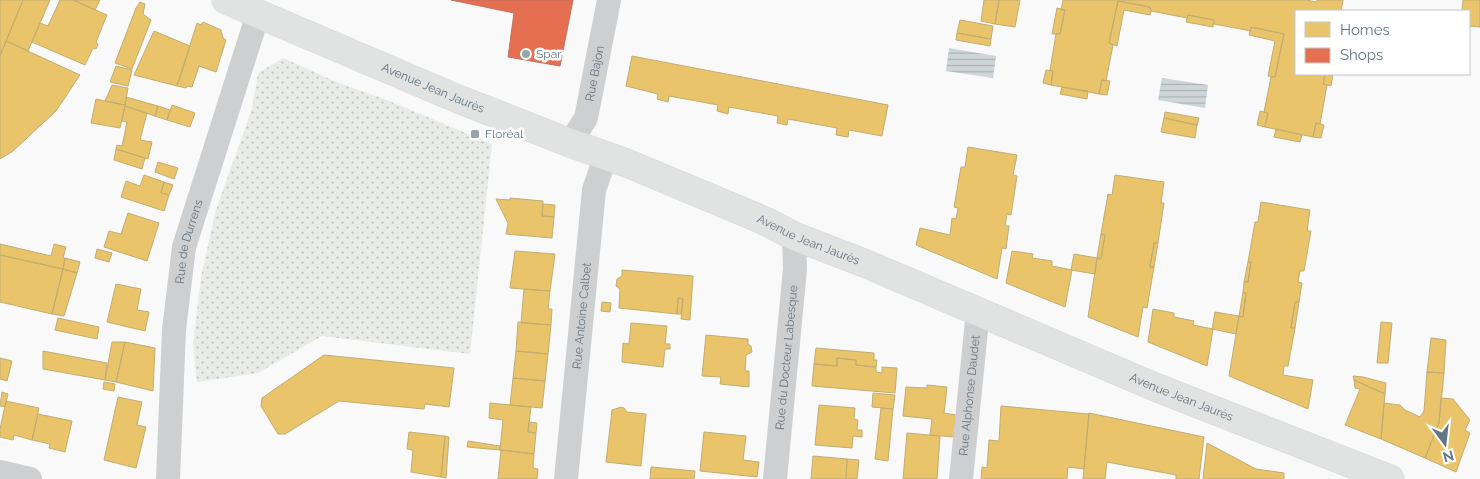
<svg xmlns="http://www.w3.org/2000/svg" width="1480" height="479" viewBox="0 0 1480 479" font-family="Raleway,sans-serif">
<defs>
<pattern id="grass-dots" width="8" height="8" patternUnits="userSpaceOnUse" patternTransform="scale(1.25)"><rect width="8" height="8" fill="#e8ebe6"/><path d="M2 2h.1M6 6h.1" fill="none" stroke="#c0c3c0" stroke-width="1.8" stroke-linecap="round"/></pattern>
<pattern id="water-rules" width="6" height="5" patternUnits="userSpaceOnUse" patternTransform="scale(1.25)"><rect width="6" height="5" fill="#ced6d9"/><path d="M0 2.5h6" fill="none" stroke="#abb2b5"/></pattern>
</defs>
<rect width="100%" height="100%" fill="#f9f9f9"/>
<!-- grass -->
<path fill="url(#grass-dots)" d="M283 58 339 83 387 100 492 144 470 354 322 336 258 373 197 382 193 344 201 277 216 210 252 109 258 73Z"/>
<!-- water -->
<path fill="url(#water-rules)" d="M949 48 996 56 993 78 946 71Z
M1162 78 1208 85 1205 108 1158 100Z"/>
<!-- homes -->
<path fill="#e9c46a" stroke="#c1ad72" d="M0 0H23L0 56Z
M23 0H50L28 51 6 41Z
M60 0H73L107 15 96 42 98 44 96 49 93 48 85 65 32 42 40 23 48 26Z
M73 0H100L95 10Z
M984 0H999L995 24 981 21Z
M999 0H1020L1015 27 995 24Z
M1063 0H1307L1316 2 1317 0H1343L1341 11H1296V74H1325L1323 84 1327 85 1320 124 1316 123 1313 137 1265 127 1268 113 1264 112 1271 77H1275L1284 34 1251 27V31L1214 24V20L1188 15 1187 18 1151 11 1150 7 1118 1 1109 43 1113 45 1106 81 1102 80 1099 94 1051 85 1053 71 1050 70 1056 34H1060L1065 10H1061Z
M1463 0H1480V27L1469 26V11H1462Z
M1118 1 1150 7 1151 11 1150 15 1124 10 1117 46 1109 43Z
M140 2 145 4 143 14 151 20 132 69 115 63 136 8Z
M1057 8 1065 10 1060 34H1052Z
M1188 15 1214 20 1213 27 1186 22Z
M960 20 993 26 991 39 957 33Z
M203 22 221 30 223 38 226 40 216 72 199 66 192 87 187 86 186 88 177 86 197 23 201 25Z
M1251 27 1284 34 1275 77 1268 76 1275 41 1249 35Z
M154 31 190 46 177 86 134 75Z
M957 33 991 39 990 46 956 40Z
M6 41 80 75 56 111 13 151 0 159V56Z
M632 56 888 105 882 136 849 130 848 137 836 135 837 128 788 119 787 125 777 123 778 116 729 107 728 114 717 111 718 105 669 96 668 102 657 99 658 94 626 86Z
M116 66 132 70 128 86 110 82Z
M1046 70 1053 71 1051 85 1043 83Z
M1325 74H1333L1331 86 1323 84Z
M1102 80 1110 81 1107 95 1099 94Z
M112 85 128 88 125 105 105 101Z
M1062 87 1088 91 1087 99 1060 94Z
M126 97 158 106 155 116 125 106Z
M96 99 125 105 120 128 91 123Z
M172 105 195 113 190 127 167 120Z
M125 106 147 113 140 140 152 142 148 159 116 149 117 145 122 146 127 122 122 121Z
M158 106 170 110 167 120 155 116Z
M1260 111 1268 113 1265 127 1257 125Z
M1165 112 1199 118 1197 125 1164 118Z
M1164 118 1197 125 1195 138 1161 132Z
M1316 123 1324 125 1321 138 1313 137Z
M1276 129 1302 135 1300 142 1274 137Z
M968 147 1017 155 1013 175 1017 176 1011 215 1007 214 1005 226H1009L1006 249 1002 248 997 279 916 245 920 228 950 235 952 218 956 219 958 208 954 207 961 167H965Z
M116 149 145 158 142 169 114 160Z
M158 162 178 168 174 179 155 172Z
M144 175 164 182 161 193 169 195 164 211 121 197 126 181 140 186Z
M1115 175 1164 182 1161 203H1164L1158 243H1154L1150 267H1154L1147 308 1143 307 1138 337 1088 317 1097 258 1101 259 1105 235 1101 234 1108 194 1112 195Z
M164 182 173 185 169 195 161 193Z
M510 198 543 201 542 216 554 217 552 238 506 234 508 223 496 199 510 200Z
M1261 202 1310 210 1307 231H1311L1304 271H1300L1298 282 1302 283 1299 302H1295L1291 328H1295L1288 366H1284L1283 375 1313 380 1308 409 1229 376 1239 316 1243 317 1246 293 1243 292 1244 282H1248L1251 262H1248L1255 222H1258Z
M543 204 555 205 554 217 542 216Z
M128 213 159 223 147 261 104 247 109 231 121 234Z
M1101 234 1105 235 1101 259 1097 258Z
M1154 243H1158L1154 267H1150Z
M0 244 51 256 54 244 66 247 63 258H65L63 269 0 255Z
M97 249 112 253 109 262 95 258Z
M515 251 555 254 550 291 510 288Z
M1012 251 1033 254 1032 258 1052 261V266L1072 270 1065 307 1006 283Z
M1074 254 1097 258 1095 274 1071 270Z
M0 255 63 269 52 314 0 302Z
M65 258 80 262 77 273 63 269Z
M1248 262H1251L1248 282H1244Z
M63 269 77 273 64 316 52 314Z
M622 270 693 276 690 320 681 319 683 299 678 298 677 314 619 308 620 289 616 286 617 279 622 276Z
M116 284 141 289 137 310 149 312 145 331 107 322Z
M524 289 550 291 548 309H552L551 325 521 323Z
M1243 292 1246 293 1243 317 1239 316Z
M678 298 683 299 681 314H677Z
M602 302 611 303 610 312 601 311Z
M1295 302H1299L1295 328H1291Z
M1153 309 1174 313V317L1194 321 1193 325 1213 329 1207 366 1148 342Z
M1215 312 1239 316 1236 334 1212 329Z
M58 318 99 327 97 339 55 330Z
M518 322 551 325 548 354 516 351Z
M1381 322 1392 323 1388 363H1377Z
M631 323 667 326 665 344H670V349H665L663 367 622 362 623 343 629 344Z
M706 335 748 339V344L751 346 752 352 746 355 745 371H749V387L720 384 721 377 702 376Z
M1431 338 1446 340 1444 373 1427 372Z
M112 342H125L116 382 105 380Z
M125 342 155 348 153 391 116 382Z
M816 348 874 353V360H877L876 367 856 365V360L837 358V366L814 364Z
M43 351 107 363 105 380 43 369Z
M516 351 548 354 545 381 513 378Z
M324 355 454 368 449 407 425 404 424 409 339 401 285 434H278L261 406 262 398Z
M0 358 12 361 7 381 0 379Z
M837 358 856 360V365L876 367V372L882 373V367L897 368 895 393 812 386 814 364 837 366Z
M1427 372 1444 373 1439 423 1425 458 1381 439 1384 403 1400 405 1405 410 1420 417 1424 411Z
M1353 376 1363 377 1386 383 1385 394 1354 380Z
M513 378 545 381 542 408 510 405Z
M1354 380 1385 394 1381 439 1345 425 1360 389 1355 388Z
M104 382 115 384 114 391 103 389Z
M927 385 947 387 944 413 956 415 954 437 930 435 932 419 903 416 906 387 927 388Z
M2 392 8 394 5 407 0 406Z
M873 393 895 395 893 409 872 407Z
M118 397 142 402 137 425 146 427 136 468 104 460Z
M1441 398 1453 399 1470 420 1465 430 1470 433 1456 472 1425 458 1439 423Z
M6 401 39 408 32 440 14 435 13 440 0 437V429Z
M490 403 531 407 528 432 536 433 534 454 500 450 503 420 489 418Z
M819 405 855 408 854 419 858 420 857 430H862V437L853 436 852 448 815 445Z
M1001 406 1089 414 1084 469 1068 467 1067 479H981L982 467 987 468 989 440 999 441Z
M621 407 624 408 627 412 646 414 641 466 606 462 612 410Z
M881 408 893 409 888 461 875 459Z
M1089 413 1204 437 1199 479H1176V475L1107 462 1105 479H1083Z
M38 414 72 421 65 452 49 448 50 444 32 440Z
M529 422 537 423 536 433 528 432Z
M409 432 445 436 441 477 411 472 413 450 407 449Z
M704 432 746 436 743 460 759 462 757 477 700 471Z
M907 433 940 436 937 479H903Z
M445 436 449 437 446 478 441 477Z
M468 441 500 446V450L467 447Z
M1207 443 1256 469 1284 473V479H1203Z
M501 450 534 454 533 468 538 469 537 479H498Z
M813 456 847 459 846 479H811Z
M847 459 859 460 857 479H846Z
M651 467 695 471 694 479H650Z"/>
<!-- shops -->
<path fill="#e76f51" stroke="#c07160" d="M451 0H573L560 66 508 57 514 13Z"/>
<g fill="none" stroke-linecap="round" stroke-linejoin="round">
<defs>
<g id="primary">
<path id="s6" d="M226 0 458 99 570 143 629 164 765 221 794 236 864 263 1155 387 1390 479"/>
</g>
</defs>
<!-- primary casing -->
<use href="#primary" stroke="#d5d6d7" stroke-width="29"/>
<!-- minor -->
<g stroke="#cecfd0" stroke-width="24">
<path id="s1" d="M570 143 586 118 609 0"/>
<path d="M0 472 30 479"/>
<path id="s2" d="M168 479 174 330 184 247 258 14"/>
<path id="s3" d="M566 479 594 190 606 155"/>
<path id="s4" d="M775 479 795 269 794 236"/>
<path id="s5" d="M961 479 978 311"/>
</g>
<!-- primary -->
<use href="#primary" stroke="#e1e2e2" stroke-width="28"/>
</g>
<!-- markers -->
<g fill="#99a4ac" stroke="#fff" stroke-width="2">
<circle cx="526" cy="54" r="5"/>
<rect x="470" y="129" width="10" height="10" rx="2.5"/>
</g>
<g text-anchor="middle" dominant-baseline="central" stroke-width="5" stroke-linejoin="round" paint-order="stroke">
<!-- poi labels -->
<g font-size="12" fill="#657683" stroke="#fff" text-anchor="start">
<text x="536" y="54">Spar</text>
<text x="485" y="134">Floréal</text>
</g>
<!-- street labels -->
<g font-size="12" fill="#657683" stroke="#fff">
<text stroke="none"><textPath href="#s1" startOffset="75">Rue Bajon</textPath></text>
<text stroke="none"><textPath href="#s6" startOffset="225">Avenue Jean Jaurès</textPath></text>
<text stroke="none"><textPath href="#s6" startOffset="630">Avenue Jean Jaurès</textPath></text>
<text stroke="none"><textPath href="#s2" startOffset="239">Rue de Durrens</textPath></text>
<text stroke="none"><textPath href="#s3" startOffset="164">Rue Antoine Calbet</textPath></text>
<text stroke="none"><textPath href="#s4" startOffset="122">Rue du Docteur Labesque</textPath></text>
<text stroke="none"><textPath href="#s5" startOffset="84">Rue Alphonse Daudet</textPath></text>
<text stroke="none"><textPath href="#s6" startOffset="1035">Avenue Jean Jaurès</textPath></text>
</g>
</g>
<!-- legend -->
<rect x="1295" y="10" width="175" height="65" fill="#ffffff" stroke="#c1c8cd"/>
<rect x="1305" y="22" width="25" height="15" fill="#e9c46a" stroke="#c1c8cd"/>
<text x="1340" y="35" font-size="15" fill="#657683">Homes</text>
<rect x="1305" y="48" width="25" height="15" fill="#e76f51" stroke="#c1c8cd"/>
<text x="1340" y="60" font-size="15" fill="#657683">Shops</text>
<!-- north arrow -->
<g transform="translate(1445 444) rotate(165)" stroke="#ffffff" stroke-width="4" paint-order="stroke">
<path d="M0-4L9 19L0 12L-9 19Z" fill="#657683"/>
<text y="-8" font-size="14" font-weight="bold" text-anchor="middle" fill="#657683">N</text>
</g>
</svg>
